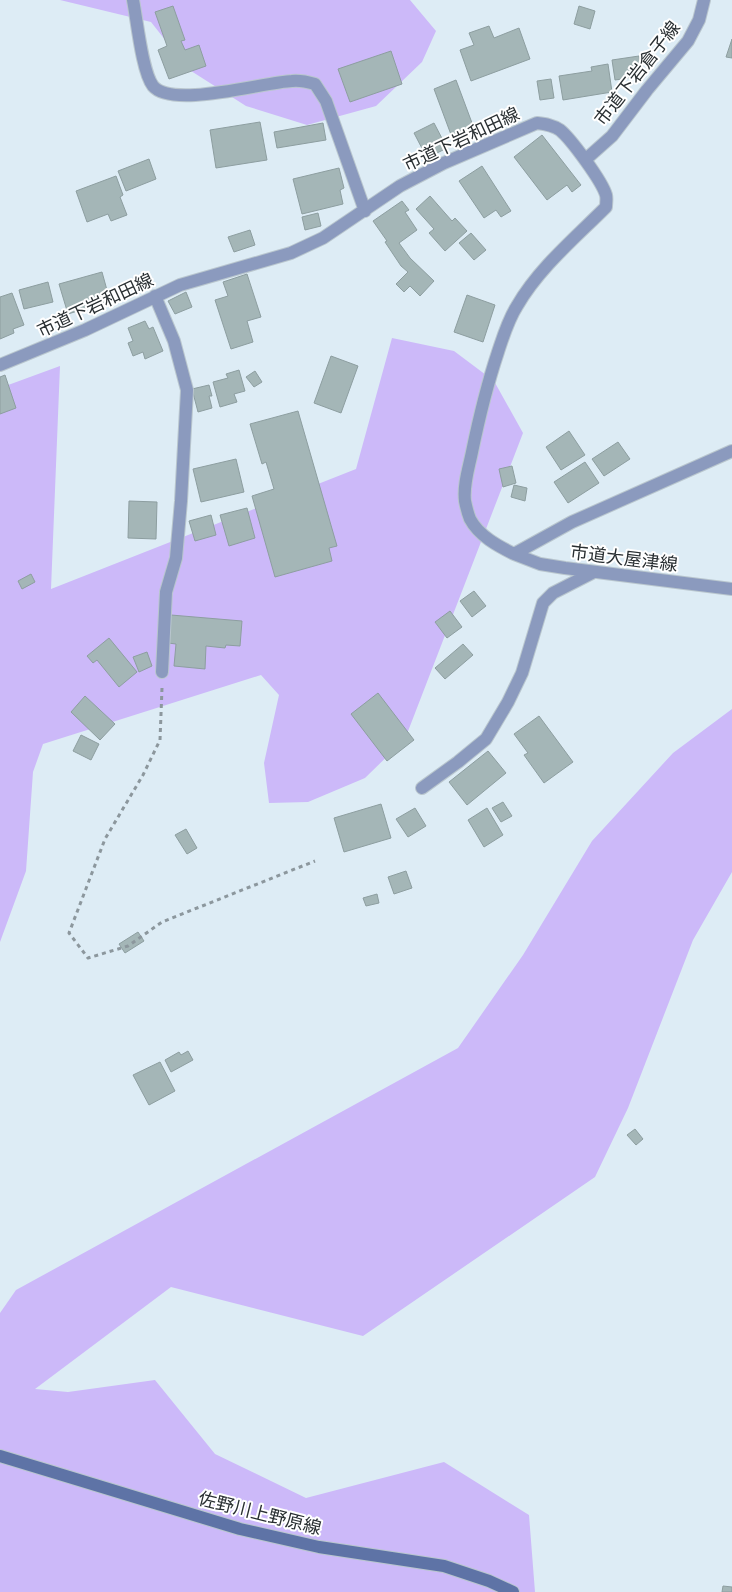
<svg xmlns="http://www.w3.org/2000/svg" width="732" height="1592" viewBox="0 0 732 1592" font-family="Raleway,'Noto Sans JP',sans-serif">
<rect width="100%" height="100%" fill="#ddecf5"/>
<!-- green -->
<path fill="#ccb9f9" d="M60 0H410L436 31 422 62 376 106 307 125 246 106 188 69 151 22Z
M392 338 454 351 494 381 523 433 405 739 365 778 308 802 269 803 264 763 279 695 261 675 43 744 33 772 26 871 0 942V388L60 366 51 589 356 469Z
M732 709V872L693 940 628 1108 595 1177 363 1336 171 1287 35 1389 68 1392 155 1380 215 1454 306 1498 444 1462 529 1515 535 1592H0V1313L16 1290 458 1048 523 955 592 841 673 753Z"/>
<!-- building -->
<path fill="#a4b6b7" stroke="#8d9ea0" d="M173 6 185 40 181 41 185 50 199 45 206 66 169 79 158 50 167 46 155 12Z
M579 6 595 11 590 29 574 24Z
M489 26 494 38 519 28 530 59 471 81 460 50 474 45 469 33Z
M732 39V58L726 57Z
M391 51 402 84 350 102 338 69Z
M639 56 642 76 615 80 612 60Z
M608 64 612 92 563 100 559 76 592 71 591 67Z
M551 79 554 98 540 100 537 81Z
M456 80 475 131 453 140 434 89Z
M260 122 267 160 216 168 210 130Z
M323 123 326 140 277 148 274 132Z
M434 123 447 148 427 158 414 133Z
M542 135 581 185 572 192 567 185 547 200 514 157Z
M149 159 156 179 126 191 118 171Z
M482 166 511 211 501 217 496 210 484 218 459 181Z
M339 168 344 188 340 190 343 204 302 214 293 179Z
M116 176 123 195 120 197 127 215 111 221 108 214 87 222 76 191Z
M430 196 452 221 455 218 467 231 445 251 429 233 434 229 416 209Z
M402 201 409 210 405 212 417 230 399 243 410 258 434 281 420 296 410 286 404 292 396 284 408 272 401 266 385 242 387 241 373 221Z
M318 213 321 226 305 230 302 217Z
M250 230 255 245 234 252 228 237Z
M471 233 486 250 474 260 459 243Z
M102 272 110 301 68 314 59 284Z
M247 274 261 317 247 321 253 342 231 349 215 300 228 296 223 282Z
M48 282 53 302 24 309 19 290Z
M186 292 192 307 175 314 168 301Z
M12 293 24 325 13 329 14 333 0 339V297Z
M467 295 495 305 483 342 454 332Z
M145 321 149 329 153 327 163 351 145 359 143 352 133 356 128 343 133 341 128 328Z
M331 356 358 366 341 413 314 403Z
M239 370 245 391 234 394 237 402 220 407 213 382 228 378 226 374Z
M255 371 262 382 254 387 246 377Z
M5 375 16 408 0 414V377Z
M209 385 212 396H209L212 408 198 412 192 389Z
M298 411 337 546 329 548 332 561 275 577 252 496 274 489 266 462 262 464 250 424Z
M569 431 585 455 561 470 546 447Z
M618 442 630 459 604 476 592 459Z
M236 459 244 492 201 502 193 469Z
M585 462 599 483 568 503 554 482Z
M512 466 516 483 503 487 499 469Z
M514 485 527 488 525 501 511 497Z
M129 501 157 502 156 539 128 538Z
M247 508 255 538 229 546 220 515Z
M211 515 216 535 195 541 189 521Z
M31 574 35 582 22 589 18 581Z
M474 591 486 606 472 617 460 601Z
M450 611 462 627 447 638 435 622Z
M171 615 242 621 240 646 226 645 225 648 206 646 205 669 174 666 176 644 168 643Z
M109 638 137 672 119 687 97 660 93 663 87 656Z
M463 644 473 655 445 679 435 668Z
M147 652 152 666 139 672 133 657Z
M378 693 414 740 387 761 351 714Z
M85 696 115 724 100 740 71 712Z
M539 716 573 762 544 783 524 755 528 753 514 734Z
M81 735 99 744 91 760 73 751Z
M488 751 506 773 467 805 449 782Z
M503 802 512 816 501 822 492 808Z
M381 804 391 838 344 852 334 818Z
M415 808 426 826 408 837 396 819Z
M487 808 503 835 484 847 468 820Z
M186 829 197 848 187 854 175 835Z
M406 871 412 888 394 894 388 877Z
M377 894 379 903 366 906 363 898Z
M138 932 144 941 125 953 119 944Z
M188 1051 193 1060 171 1072 165 1060 179 1052 181 1055Z
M160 1062 175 1091 149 1105 133 1075Z
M635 1129 643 1139 636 1145 627 1135Z
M723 1586 732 1587V1592H722Z"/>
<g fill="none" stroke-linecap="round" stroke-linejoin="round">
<defs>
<path id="minor" d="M133 0C137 20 142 72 153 86 172 109 264 82 292 81 300 80 308 82 315 84L326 101 365 211
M585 160 612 136 647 90 688 41 699 20 704 0
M155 296 174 341 187 390 181 501 176 558 166 592 162 672
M0 365 85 330 180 285 291 253 323 238 400 186 444 163 537 123C545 124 553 125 560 130 571 139 602 181 606 195 607 199 606 203 606 207 575 238 539 268 517 306 508 320 503 337 498 352 487 385 479 418 472 452 469 467 463 485 465 501 466 506 468 514 470 519 479 536 498 546 514 554L572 522 732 451
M514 554 540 564 565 568 732 589
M422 788 458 762 486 739 508 702 522 673 543 603 553 593 594 572"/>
<path id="secondary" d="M0 1456 240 1529 319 1547 444 1566 489 1581 513 1592"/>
</defs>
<!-- minor casing -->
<use href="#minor" stroke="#b9c6ce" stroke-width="14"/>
<!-- secondary casing -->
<use href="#secondary" stroke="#b9c6ce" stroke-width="14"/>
<!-- path -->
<path stroke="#8c979d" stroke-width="3" stroke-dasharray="4 4" stroke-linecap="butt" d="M162 688 160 740 143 775 105 839 69 933 88 958 128 946 162 922 315 861"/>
<!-- minor -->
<use href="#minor" stroke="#8b9abe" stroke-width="12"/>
<!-- secondary -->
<use href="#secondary" stroke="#5e73a6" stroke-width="12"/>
</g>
<g text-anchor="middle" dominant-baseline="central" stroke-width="4" stroke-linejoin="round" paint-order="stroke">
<!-- street labels -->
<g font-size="18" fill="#292f32" stroke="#fff">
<text transform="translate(637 73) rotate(-52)">市道下岩倉子線</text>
<text transform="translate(461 139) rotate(-25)">市道下岩和田線</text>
<text transform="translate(95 305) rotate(-25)">市道下岩和田線</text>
<text transform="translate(624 558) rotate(7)">市道大屋津線</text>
<text transform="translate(260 1513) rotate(14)">佐野川上野原線</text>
</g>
</g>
</svg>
